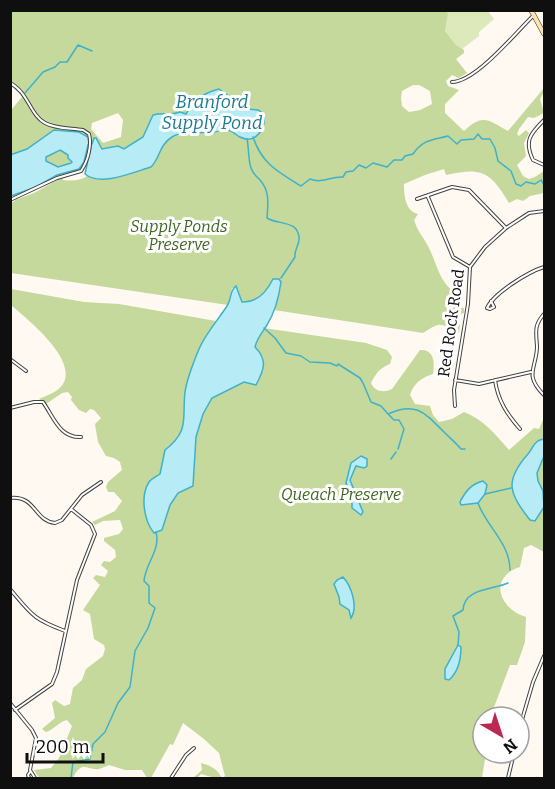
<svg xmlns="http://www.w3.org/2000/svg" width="555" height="789" viewBox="0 0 555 789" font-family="Bitter,serif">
<rect width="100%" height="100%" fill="#fff9f1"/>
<!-- green -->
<path fill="#dde9bb" d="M446 11H488L494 19 479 32V36L462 49 456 45 445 31 447 21Z"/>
<!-- forest -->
<path fill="#c4d99b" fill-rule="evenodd" d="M11 11H446L448 14 445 31 456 45 464 50V53L456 59 467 73 459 78 452 75 446 81 448 86 459 90 445 104V113L464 131C483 113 488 120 508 131L544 88V92L540 99 544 113 534 118 528 117 519 129 517 134 519 136 526 130 529 133 524 143 526 156 517 165 523 176 529 179 535 177 544 171V193L530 196 523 201 517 199 509 203C490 172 483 167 446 175L444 169 425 175 404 184C404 195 405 211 418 214L414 220C417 230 423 237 428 246 437 263 438 280 454 292L452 297 454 307 464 308V313L460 314 457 324 460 325 459 333C439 324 443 320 423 333L274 310 281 286 279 279H273C267 292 258 303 242 302L238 289 232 288 228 305 11 273 10 203 15 201V200L34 193 62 177 63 180C71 181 80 181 87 176 101 186 141 171 155 163 164 129 184 135 212 133 223 132 230 127 238 137L254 138 258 110H247L227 94 195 100 186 114C174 115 164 112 153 115L143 137 124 149 118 146 102 149 96 138 92 144H88L84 133 54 130 27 149 11 155V110L22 97 19 92 11 86ZM413 85H419L430 91 432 104 420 110 409 112 402 106 401 98 402 91ZM118 113 123 120 121 137 103 143 91 129 92 123Z
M60 150 69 155 68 158 72 161 63 167 51 165 45 159 48 156Z
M11 289 84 302 119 304 216 321C203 343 191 365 186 390 180 418 193 429 165 450L160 474C138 489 144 506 151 529L162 530 170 505 178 493 193 486 196 437 203 414 212 398 244 382 257 340 264 328 366 343 387 350 392 357 390 364C380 368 376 373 371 383 375 392 384 393 392 389L420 350C434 349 435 362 433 374 421 378 414 383 410 395L415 404 430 406 433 415 439 422 452 419 464 412C484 420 495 434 509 450L534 428 539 429 544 418V552L531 545 524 548 520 567C488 577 499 609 526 617L525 642 517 665H510L491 715 494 717H483V753H486L482 778H215L201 774 197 778H193L202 770 201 763C212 766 217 769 222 778L225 776 219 753 204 739 183 723 173 745 170 744 151 778H147L142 770H125L109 765C106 766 103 768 99 769 87 771 82 759 73 778H39L34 770 51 768 59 758 72 726 67 720C58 722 54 730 46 732L42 729 55 718 52 703 55 700 64 706 70 704 73 688 82 680 86 669 103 656 105 649 104 645 94 639 90 614 83 610 100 585 93 578 96 575 105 577 108 571 101 565 104 561 110 562 116 557 115 550 104 541V538L119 534 123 529 120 520 103 521 95 525 92 522 115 511 122 501 114 492H108L106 487 108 482 122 470 120 462 114 458 106 456 98 442 95 424 101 418 94 410 90 409 86 413 79 410 71 400 72 397 68 392 62 393 46 404 39 399C48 395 58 392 63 384 78 359 27 319 11 305Z"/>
<!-- water -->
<path fill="#b7ebf5" stroke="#3fb1ca" stroke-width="1.5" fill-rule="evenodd" d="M219 89 247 109 258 110 264 114C266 128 256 145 240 137 235 135 234 131 228 130 221 129 216 133 209 133 198 133 182 131 172 137 159 145 160 158 151 167 134 172 100 187 85 174L91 146 88 145 84 162 79 169 57 175 36 187 11 196 10 155 27 149 54 130 79 132 88 137 89 144H92L94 138H96L102 149 118 146 124 149 143 137 153 115C163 112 171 116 180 112L186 114C193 102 202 93 219 89ZM60 150 68 155V158L72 162 71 163 58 167 46 161V157Z
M273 279H279L281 282C279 297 275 312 267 325 262 333 257 338 255 347 268 360 264 370 256 385L244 382 212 398 203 414 196 437 193 486 178 493 170 505 162 530 154 533C144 521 140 496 149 482 151 479 157 476 160 474L165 450C190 431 182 418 185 392 187 379 194 361 199 349 206 333 218 320 227 306 232 299 229 291 236 286L242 302C257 303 267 291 273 279Z
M544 439V456L537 473 538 481 543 491 544 507 535 521 530 520C509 493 504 481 528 454 534 447 534 440 544 439Z
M361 456 367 459V466L364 468 356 466 350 480 363 512 361 515 352 508V496L346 483 351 463Z
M483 481 487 485 485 494 478 503 461 505 460 502C465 492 471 484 483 481Z
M343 577C352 587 358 607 351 618L349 610 340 604 339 597 334 584 337 580Z
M458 645 461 647C461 660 458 672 449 680L445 679V669Z"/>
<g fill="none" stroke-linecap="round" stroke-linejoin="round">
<!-- stream -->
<path stroke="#3fb1ca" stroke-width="1.5" d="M25 93 43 72 55 67 60 62H67L78 45 92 51
M253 137C262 164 278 172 301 186L310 179C323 184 331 176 343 177L346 172 353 171 359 165 366 168 373 163 387 167 394 160H402L405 156 413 154C423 139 433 140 448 136L457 144 461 140 474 139 478 134 482 139H490L495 148 498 161 511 171 516 184 521 186 526 182 535 184 541 180 544 185
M247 139C249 148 248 159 251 168 253 174 256 176 260 180 270 191 268 204 267 218 278 225 297 220 299 237 300 245 294 249 295 257L281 278
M264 328 275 338 286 353 301 356 310 362 330 363 337 366 338 364 360 378 363 383 371 402 381 406 388 414C416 401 425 413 444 432 450 438 456 443 461 449H465
M388 414 394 420H399L404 429 398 449
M391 459 396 452
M485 494 511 488
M478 503C486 526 510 543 510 570
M458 645 459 632 453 616 463 610C464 588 493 590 508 583
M71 778 73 762 90 759 93 744 105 732 118 703 130 687 135 651 148 628 155 608 149 603V586L144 581C145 564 161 550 156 532"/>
<defs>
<path id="minor" d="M452 82C476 82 516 32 534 15
M10 83C28 92 30 115 45 123 56 129 71 128 83 130L89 134C92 145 88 161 81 171L57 178 10 200
M544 120C530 134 524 141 533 160L544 165
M428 197 453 257 470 267
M417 199 452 187 469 190 506 228
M491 301 494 307 490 309 487 308C494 293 528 272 544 267
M544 314C534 325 536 332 537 346 537 368 523 374 544 395
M10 359 26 371
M455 380 479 384 531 372
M495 380C498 401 507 414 520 429
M455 406 454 390 468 304 470 267 485 247 506 228 529 213 544 211
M10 408 34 402H43C54 418 60 438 81 437
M10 498C36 495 34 521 55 523L62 520 82 495 101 482
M10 589C32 615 33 619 65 631
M10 703 32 730 36 738 30 770 35 778
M15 710 52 684 57 672 77 580 95 534 91 525 71 509
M519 730 533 682 544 656
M29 778 28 775 30 772
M171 778 186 755 194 748
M508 778 514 753"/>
<path id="secondary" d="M531 10 544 34"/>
</defs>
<!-- minor casing -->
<use href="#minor" stroke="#424242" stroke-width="4"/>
<!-- secondary casing -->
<use href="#secondary" stroke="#313131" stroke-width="5"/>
<!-- minor -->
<use href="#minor" stroke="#fff" stroke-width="2"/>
<!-- secondary -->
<use href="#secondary" stroke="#fde3ae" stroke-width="4"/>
</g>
<g text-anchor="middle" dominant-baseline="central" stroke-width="6" stroke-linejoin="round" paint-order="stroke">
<!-- park labels -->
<g font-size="16" font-style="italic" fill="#3e6620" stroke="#fff">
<text x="179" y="226">Supply Ponds<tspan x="179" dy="18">Preserve</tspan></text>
<text x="341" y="494">Queach Preserve</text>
</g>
<!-- street labels -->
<g font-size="16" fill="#0f0f0f" stroke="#fff">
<text transform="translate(451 323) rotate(-82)">Red Rock Road</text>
</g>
<!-- water labels -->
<g font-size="18" font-style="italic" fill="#1a7b97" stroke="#fff">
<text x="212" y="102">Branford<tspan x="212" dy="21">Supply Pond</tspan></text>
</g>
</g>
<!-- border -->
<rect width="555" height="789" fill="none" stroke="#0f0f0f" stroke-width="24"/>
<!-- north arrow -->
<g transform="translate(501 735) rotate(141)"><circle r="28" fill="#ffffff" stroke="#9f9f9f" stroke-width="1.5"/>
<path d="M0-4.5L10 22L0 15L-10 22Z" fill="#bc2950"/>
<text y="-9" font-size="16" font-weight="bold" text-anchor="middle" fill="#0f0f0f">N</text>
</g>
<!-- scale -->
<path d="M27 753v9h76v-9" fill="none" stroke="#0f0f0f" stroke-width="3"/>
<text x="36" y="753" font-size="18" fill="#0f0f0f" stroke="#ffffff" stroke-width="4.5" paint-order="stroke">200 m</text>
</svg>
